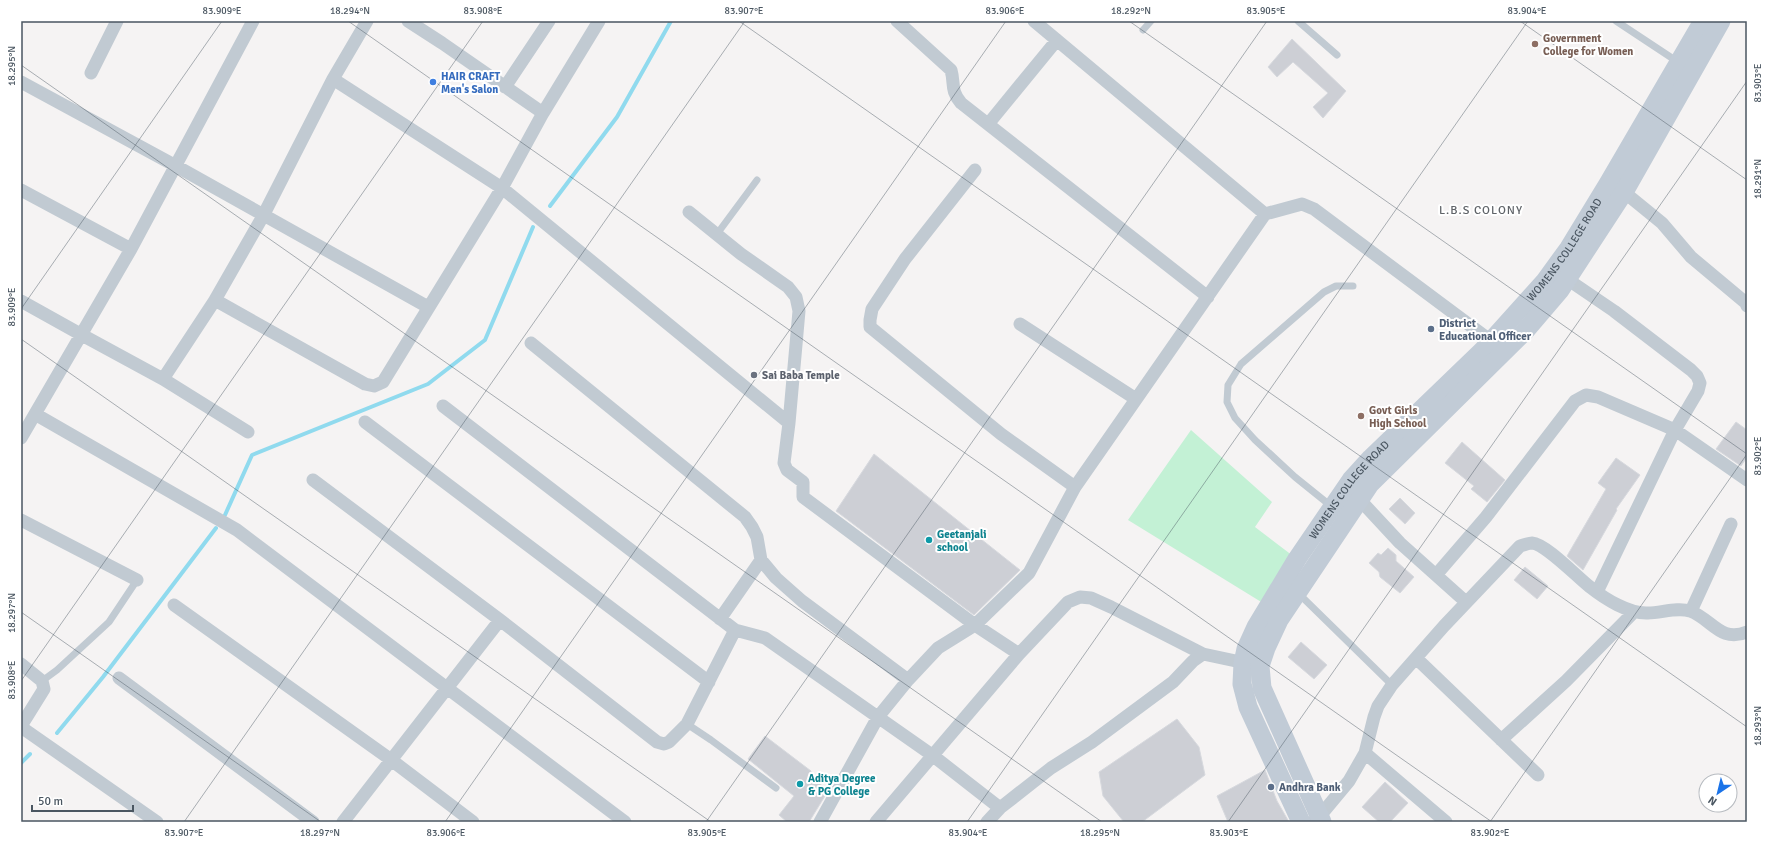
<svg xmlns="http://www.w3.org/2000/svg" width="1768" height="843" viewBox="0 0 1768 843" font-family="Signika,sans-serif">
<rect width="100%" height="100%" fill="#f5f3f3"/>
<!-- green -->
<path fill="#c3f1d5" d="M1191 430 1272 502 1255 527 1297 559 1271 608 1128 520Z"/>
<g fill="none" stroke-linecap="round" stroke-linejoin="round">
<!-- stream -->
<path stroke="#90daee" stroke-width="4" d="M550 206 617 117 671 21
M225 515 252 455 428 384 485 340 533 227
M57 733 103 677 216 528
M21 763 30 754"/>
</g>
<!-- building -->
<path fill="#cdcfd5" stroke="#d7d9de" d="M1292 39 1346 91 1323 118 1313 107 1328 93 1293 62 1277 77 1268 67Z
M1736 422 1747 430V457L1741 466 1716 449Z
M1462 442 1505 480 1487 502 1471 489 1474 486 1445 463Z
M874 454 1020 570 974 615 836 511Z
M1616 458 1640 475 1616 509 1617 510 1583 570 1567 556 1606 489 1598 483Z
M1400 498 1415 513 1405 524 1389 509Z
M1388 548 1396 555V561L1414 577 1400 593 1380 577 1379 572 1369 563 1378 553 1381 555Z
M1525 567 1548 586 1537 599 1514 580Z
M1301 642 1327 665 1314 679 1288 657Z
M1177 719 1199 747 1205 775 1142 822H1124L1103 796 1099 772Z
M765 736 811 771 810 775 828 791 809 822H787L779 815 794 796 748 759Z
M1265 770 1277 801 1289 822H1228L1217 796Z
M1385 782 1408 803 1390 822H1379L1362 807Z"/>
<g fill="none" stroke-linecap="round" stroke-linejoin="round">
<!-- service -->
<path stroke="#c1cad2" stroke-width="7" d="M1298 21 1337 55
M1616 21 1678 62
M1143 30 1151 21
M717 234 757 180
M1331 506 1295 477 1255 440 1235 418 1227 402 1228 385 1241 364 1324 292 1336 286H1353
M1298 593 1392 685
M42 681 57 670 109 622 137 580
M687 724 711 740 776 788"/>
<!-- minor -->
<path stroke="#c1cad2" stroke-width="13" d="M408 21 442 43 543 113
M897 21 951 70C955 84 950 90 961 103L1208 297
M1034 21 1265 214
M91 73 117 21
M333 79 367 21
M21 82 176 166 428 307
M505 87 549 21
M989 123 1057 40
M975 170 905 259 872 309 870 320V327L1001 434 1075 487
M21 190 131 249
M1624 192 1662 223 1691 257 1746 303 1747 306
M689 212 741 254 788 287 796 297 799 311 789 423 784 463 787 470 803 482V497L975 625 1019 654
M1567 279 1614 311 1691 370 1697 376 1700 383 1698 391 1675 430 1597 592
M215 300 263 216 333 79 502 188 789 423
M21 301 82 335 163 379 248 432
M1020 324 1136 399
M531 343 745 517 752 527 757 537 761 560 776 578 802 601 908 680
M163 379 215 300 365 384 374 386 383 382 502 188 543 113 599 21
M443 406 735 630
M35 414 237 530 625 822
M365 422 709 682
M21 438 131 249 253 21
M313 480 500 620 657 742 664 744 669 742 687 724 735 630 765 638 932 755 1000 808
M1360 500 1400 543 1466 602
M21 520 137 580
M1436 575 1486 517 1575 401 1586 395 1598 397 1675 430 1747 480
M174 605 390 759 473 822
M1691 611 1731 524
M720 619 761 560
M1416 658 1538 775
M21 664 42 681 44 689 21 726
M119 678 313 822
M21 727 157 822
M1501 740 1566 681 1634 612
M1365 753 1446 822
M1314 821 1319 817 1349 781 1365 753 1374 717 1378 706 1392 685 1444 626 1520 546C1524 545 1529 543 1532 543 1546 544 1578 578 1590 587 1605 599 1629 614 1648 613 1661 613 1677 607 1690 611 1712 619 1720 643 1747 632
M343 822 500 620
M820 822 878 717 908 680 938 648 975 625 1029 573 1075 487 1265 214 1302 204 1314 209 1491 341
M876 822 1019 654 1068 602 1080 597 1091 598 1111 607 1203 654
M987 822 1000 808 1051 768 1092 742 1173 682 1193 661 1203 654 1250 664"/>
<!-- secondary -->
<g stroke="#c1cbd6" stroke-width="19">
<path id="s1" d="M1301 822 1248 707 1242 684 1243 663 1246 649 1256 627 1297 559 1351 480 1371 458 1483 350 1545 281 1569 248 1608 184 1703 21"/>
<path d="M1322 822 1262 688 1260 666 1266 648 1279 620 1370 484 1525 331 1560 290 1624 192 1721 21"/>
</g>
</g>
<!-- ticks -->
<path fill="none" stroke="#4a5661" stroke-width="1" stroke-opacity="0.45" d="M348 21 1492 822M739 21 1747 727M1129 21 1747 454M1520 21 1747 180M21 65 1102 822M21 309 222 21M21 339 711 822M21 612 321 822M21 681 483 21M184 822 745 21M445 822 1006 21M706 822 1267 21M967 822 1528 21M1228 822 1747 81M1490 822 1747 454"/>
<!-- markers -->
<g fill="#8d6e63" stroke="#fff" stroke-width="1.5">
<circle cx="1535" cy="44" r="4"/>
<circle cx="1361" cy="416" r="4"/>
</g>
<circle fill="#3f7fe0" stroke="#fff" stroke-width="1.5" cx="433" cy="82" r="4"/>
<g fill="#5c6f8a" stroke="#fff" stroke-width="1.5">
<circle cx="1431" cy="329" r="4"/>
<circle cx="1271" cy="787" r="4"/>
</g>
<circle fill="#6b7280" stroke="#fff" stroke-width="1.5" cx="754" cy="375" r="4"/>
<g fill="#0f9aa8" stroke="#fff" stroke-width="1.5">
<circle cx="929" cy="540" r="4"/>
<circle cx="800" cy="784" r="4"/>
</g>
<g text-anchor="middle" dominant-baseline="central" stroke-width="4" stroke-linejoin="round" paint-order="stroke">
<!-- education labels -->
<g font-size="11" font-weight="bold" fill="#785e54" stroke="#fff" text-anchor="start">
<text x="1543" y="38">Government<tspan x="1543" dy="13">College for Women</tspan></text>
<text x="1369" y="410">Govt Girls<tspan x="1369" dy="13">High School</tspan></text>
</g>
<!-- shop labels -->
<g font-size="11" font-weight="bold" fill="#366cbe" stroke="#fff" text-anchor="start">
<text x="441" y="76">HAIR CRAFT<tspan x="441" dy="13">Men's Salon</tspan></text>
</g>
<!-- street labels -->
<g font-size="11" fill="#4a5661" stroke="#fff">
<text stroke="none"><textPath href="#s1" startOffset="700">WOMENS COLLEGE ROAD</textPath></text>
<text stroke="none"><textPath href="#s1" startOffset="376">WOMENS COLLEGE ROAD</textPath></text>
</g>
<!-- service labels -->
<g font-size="11" font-weight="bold" fill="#4e5e75" stroke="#fff" text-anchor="start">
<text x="1439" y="323">District<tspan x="1439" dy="13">Educational Officer</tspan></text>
<text x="1279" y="787">Andhra Bank</text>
</g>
<!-- worship labels -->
<g font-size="11" font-weight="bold" fill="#5b616d" stroke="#fff" text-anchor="start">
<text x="762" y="375">Sai Baba Temple</text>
</g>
<!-- culture labels -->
<g font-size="11" font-weight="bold" fill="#0d838f" stroke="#fff" text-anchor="start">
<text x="937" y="534">Geetanjali<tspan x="937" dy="13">school</tspan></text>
<text x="808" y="778">Aditya Degree<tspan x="808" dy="13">&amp; PG College</tspan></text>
</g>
<!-- neighbourhood labels -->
<g font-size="12" letter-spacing="1" fill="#5f6368" stroke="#fff">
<text x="1481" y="210">L.B.S COLONY</text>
</g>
</g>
<!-- border -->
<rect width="1768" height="843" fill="none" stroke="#ffffff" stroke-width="44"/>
<!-- north arrow -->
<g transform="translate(1718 793) rotate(215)"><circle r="19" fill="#ffffff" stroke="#b7bbc0"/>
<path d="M0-3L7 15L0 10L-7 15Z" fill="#1a73e8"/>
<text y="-6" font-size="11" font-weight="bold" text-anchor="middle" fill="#4a5661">N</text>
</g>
<!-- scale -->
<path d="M32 805v6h101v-6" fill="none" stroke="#4a5661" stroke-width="2"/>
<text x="38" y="805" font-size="12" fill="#4a5661" stroke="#ffffff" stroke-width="3" paint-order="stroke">50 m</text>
<rect x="22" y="22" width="1724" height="799" fill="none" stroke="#4a5661" stroke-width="1.5"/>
<g font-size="10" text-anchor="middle" fill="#4a5661">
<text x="222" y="14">83.909°E</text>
<text x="350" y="14">18.294°N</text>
<text x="483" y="14">83.908°E</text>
<text x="744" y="14">83.907°E</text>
<text x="1005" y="14">83.906°E</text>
<text x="1131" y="14">18.292°N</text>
<text x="1266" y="14">83.905°E</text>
<text x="1527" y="14">83.904°E</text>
<text transform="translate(11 66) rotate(-90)" y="4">18.295°N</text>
<text transform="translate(1757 83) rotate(-90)" y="4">83.903°E</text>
<text transform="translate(1757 179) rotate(-90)" y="4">18.291°N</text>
<text transform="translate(11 307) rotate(-90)" y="4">83.909°E</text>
<text transform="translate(1757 456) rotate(-90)" y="4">83.902°E</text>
<text transform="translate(11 613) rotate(-90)" y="4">18.297°N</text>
<text transform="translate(11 680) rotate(-90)" y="4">83.908°E</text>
<text transform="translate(1757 726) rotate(-90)" y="4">18.293°N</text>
<text x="184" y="836">83.907°E</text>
<text x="320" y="836">18.297°N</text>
<text x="446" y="836">83.906°E</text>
<text x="707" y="836">83.905°E</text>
<text x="968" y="836">83.904°E</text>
<text x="1100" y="836">18.295°N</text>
<text x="1229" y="836">83.903°E</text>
<text x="1490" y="836">83.902°E</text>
</g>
</svg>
